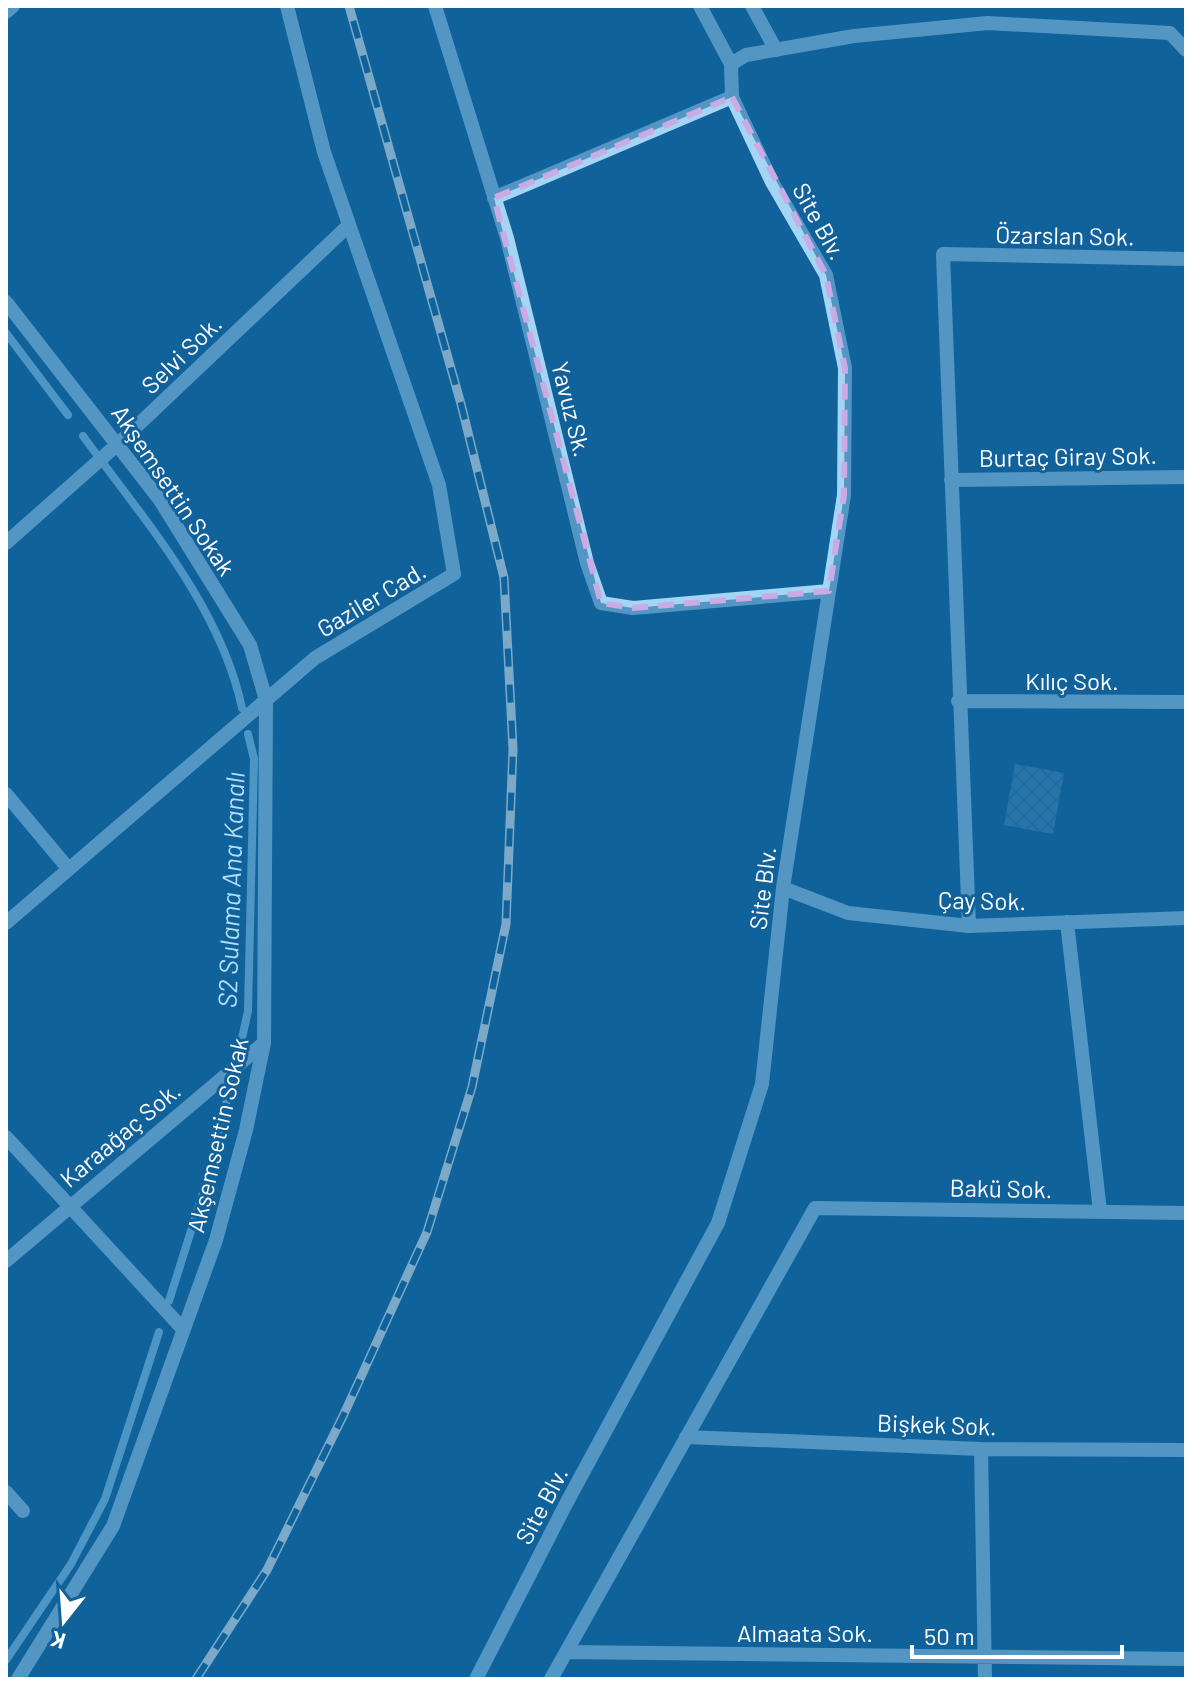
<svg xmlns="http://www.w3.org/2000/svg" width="1192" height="1685" viewBox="0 0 1192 1685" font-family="Barlow,sans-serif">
<defs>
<pattern id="building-cross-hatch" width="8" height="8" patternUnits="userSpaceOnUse" patternTransform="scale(2)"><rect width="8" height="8" fill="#3e8dc4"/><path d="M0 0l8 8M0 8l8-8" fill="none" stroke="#43769a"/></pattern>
</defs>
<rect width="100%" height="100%" fill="#11629b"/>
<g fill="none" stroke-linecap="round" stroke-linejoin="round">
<!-- stream -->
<path stroke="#97d2f7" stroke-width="8" d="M6 333 68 415
M83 436C144 520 220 605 242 708
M240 1047 248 1011 254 759 248 734
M169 1301 207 1180 231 1084
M6 1660 71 1564 105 1499 159 1332"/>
</g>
<!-- building -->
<path fill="url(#building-cross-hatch)" d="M1015 764 1064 773 1053 834 1004 825Z"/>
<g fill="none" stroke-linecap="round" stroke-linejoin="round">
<!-- minor -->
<path stroke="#a5d5f4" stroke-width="14" d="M435 6 507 238 587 563 601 603 633 608 829 591
M700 6 731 64
M752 6 776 50
M6 12 13 6
M494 198 732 97
M6 302 160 500 250 645 266 700 264 1043 246 1130 216 1240 113 1526 18 1679
M951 480 1186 477
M6 543 119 443 349 225
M958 701 1186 702
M6 794 67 867
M783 888 848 913 969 926 1186 918
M1067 922 1100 1211
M6 923 315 658 454 574 439 485 324 152 287 6
M969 926 943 254 1186 259
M6 1137 182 1328
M6 1261 264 1043
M686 1437 981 1449 1186 1450
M981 1449 985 1679
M6 1492 23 1511
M567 1652 1186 1659
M476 1679 567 1502 718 1223 762 1084 783 888 844 495 845 368 826 275 772 182 732 97 731 64 746 55 854 36 988 23 1170 33 1186 50
M551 1679 815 1208 1186 1213"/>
<defs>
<path id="rail" d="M196 1679 267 1570 344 1414 427 1232 472 1087 506 924 513 749 504 578 461 404 349 6"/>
</defs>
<!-- rail casing -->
<use href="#rail" stroke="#fff" stroke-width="9"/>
<!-- rail -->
<use href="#rail" stroke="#11629b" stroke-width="6" stroke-dasharray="18" stroke-linecap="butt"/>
</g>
<!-- marked area -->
<path d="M0 0H1192V1685H0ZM732 97 826 275 845 368 844 495 829 591 633 608 601 603 494 198Z" fill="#11629b" fill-opacity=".55" fill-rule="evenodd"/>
<path fill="none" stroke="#caabe5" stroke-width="6" stroke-dasharray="16 10" stroke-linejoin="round" d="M732 97 826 275 845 368 844 495 829 591 633 608 601 603 494 198Z"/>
<g text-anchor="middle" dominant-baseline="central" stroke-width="6" stroke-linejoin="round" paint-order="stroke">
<!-- street labels -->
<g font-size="24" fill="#fff" stroke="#11629b">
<text transform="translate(820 221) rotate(61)">Site Blv.</text>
<text transform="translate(1065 235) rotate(1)">Özarslan Sok.</text>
<text transform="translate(181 354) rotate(-44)">Selvi Sok.</text>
<text transform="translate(572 409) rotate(76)">Yavuz Sk.</text>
<text transform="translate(1068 456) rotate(-1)">Burtaç Giray Sok.</text>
<text transform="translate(174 490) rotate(56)">Akşemsettin Sokak</text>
<text transform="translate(371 599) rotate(-31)">Gaziler Cad.</text>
<text x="1072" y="680">Kılıç Sok.</text>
<text transform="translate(762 888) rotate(-83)">Site Blv.</text>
<text transform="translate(982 900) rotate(1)">Çay Sok.</text>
<text transform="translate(120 1134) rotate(-40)">Karaağaç Sok.</text>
<text transform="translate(217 1135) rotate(-77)">Akşemsettin Sokak</text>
<text transform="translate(1001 1188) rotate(1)">Bakü Sok.</text>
<text transform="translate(937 1424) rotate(2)">Bişkek Sok.</text>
<text transform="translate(541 1505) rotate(-62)">Site Blv.</text>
<text x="805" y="1632">Almaata Sok.</text>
</g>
<!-- water labels -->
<g font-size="26" font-style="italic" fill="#b1defb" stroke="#11629b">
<text transform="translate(230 890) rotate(-88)">S2 Sulama Ana Kanalı</text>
</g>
</g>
<!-- border -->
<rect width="1192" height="1685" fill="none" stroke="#ffffff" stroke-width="16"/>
<!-- north arrow -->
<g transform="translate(64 1621) rotate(197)" stroke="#11629b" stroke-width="6" paint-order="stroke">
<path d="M0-6L14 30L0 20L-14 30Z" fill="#ffffff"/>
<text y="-12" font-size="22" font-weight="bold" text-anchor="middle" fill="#ffffff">K</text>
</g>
<!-- scale -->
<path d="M912 1645v12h210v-12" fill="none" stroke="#ffffff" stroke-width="4"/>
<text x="924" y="1645" font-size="24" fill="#ffffff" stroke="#11629b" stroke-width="6" paint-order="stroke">50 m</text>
</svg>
